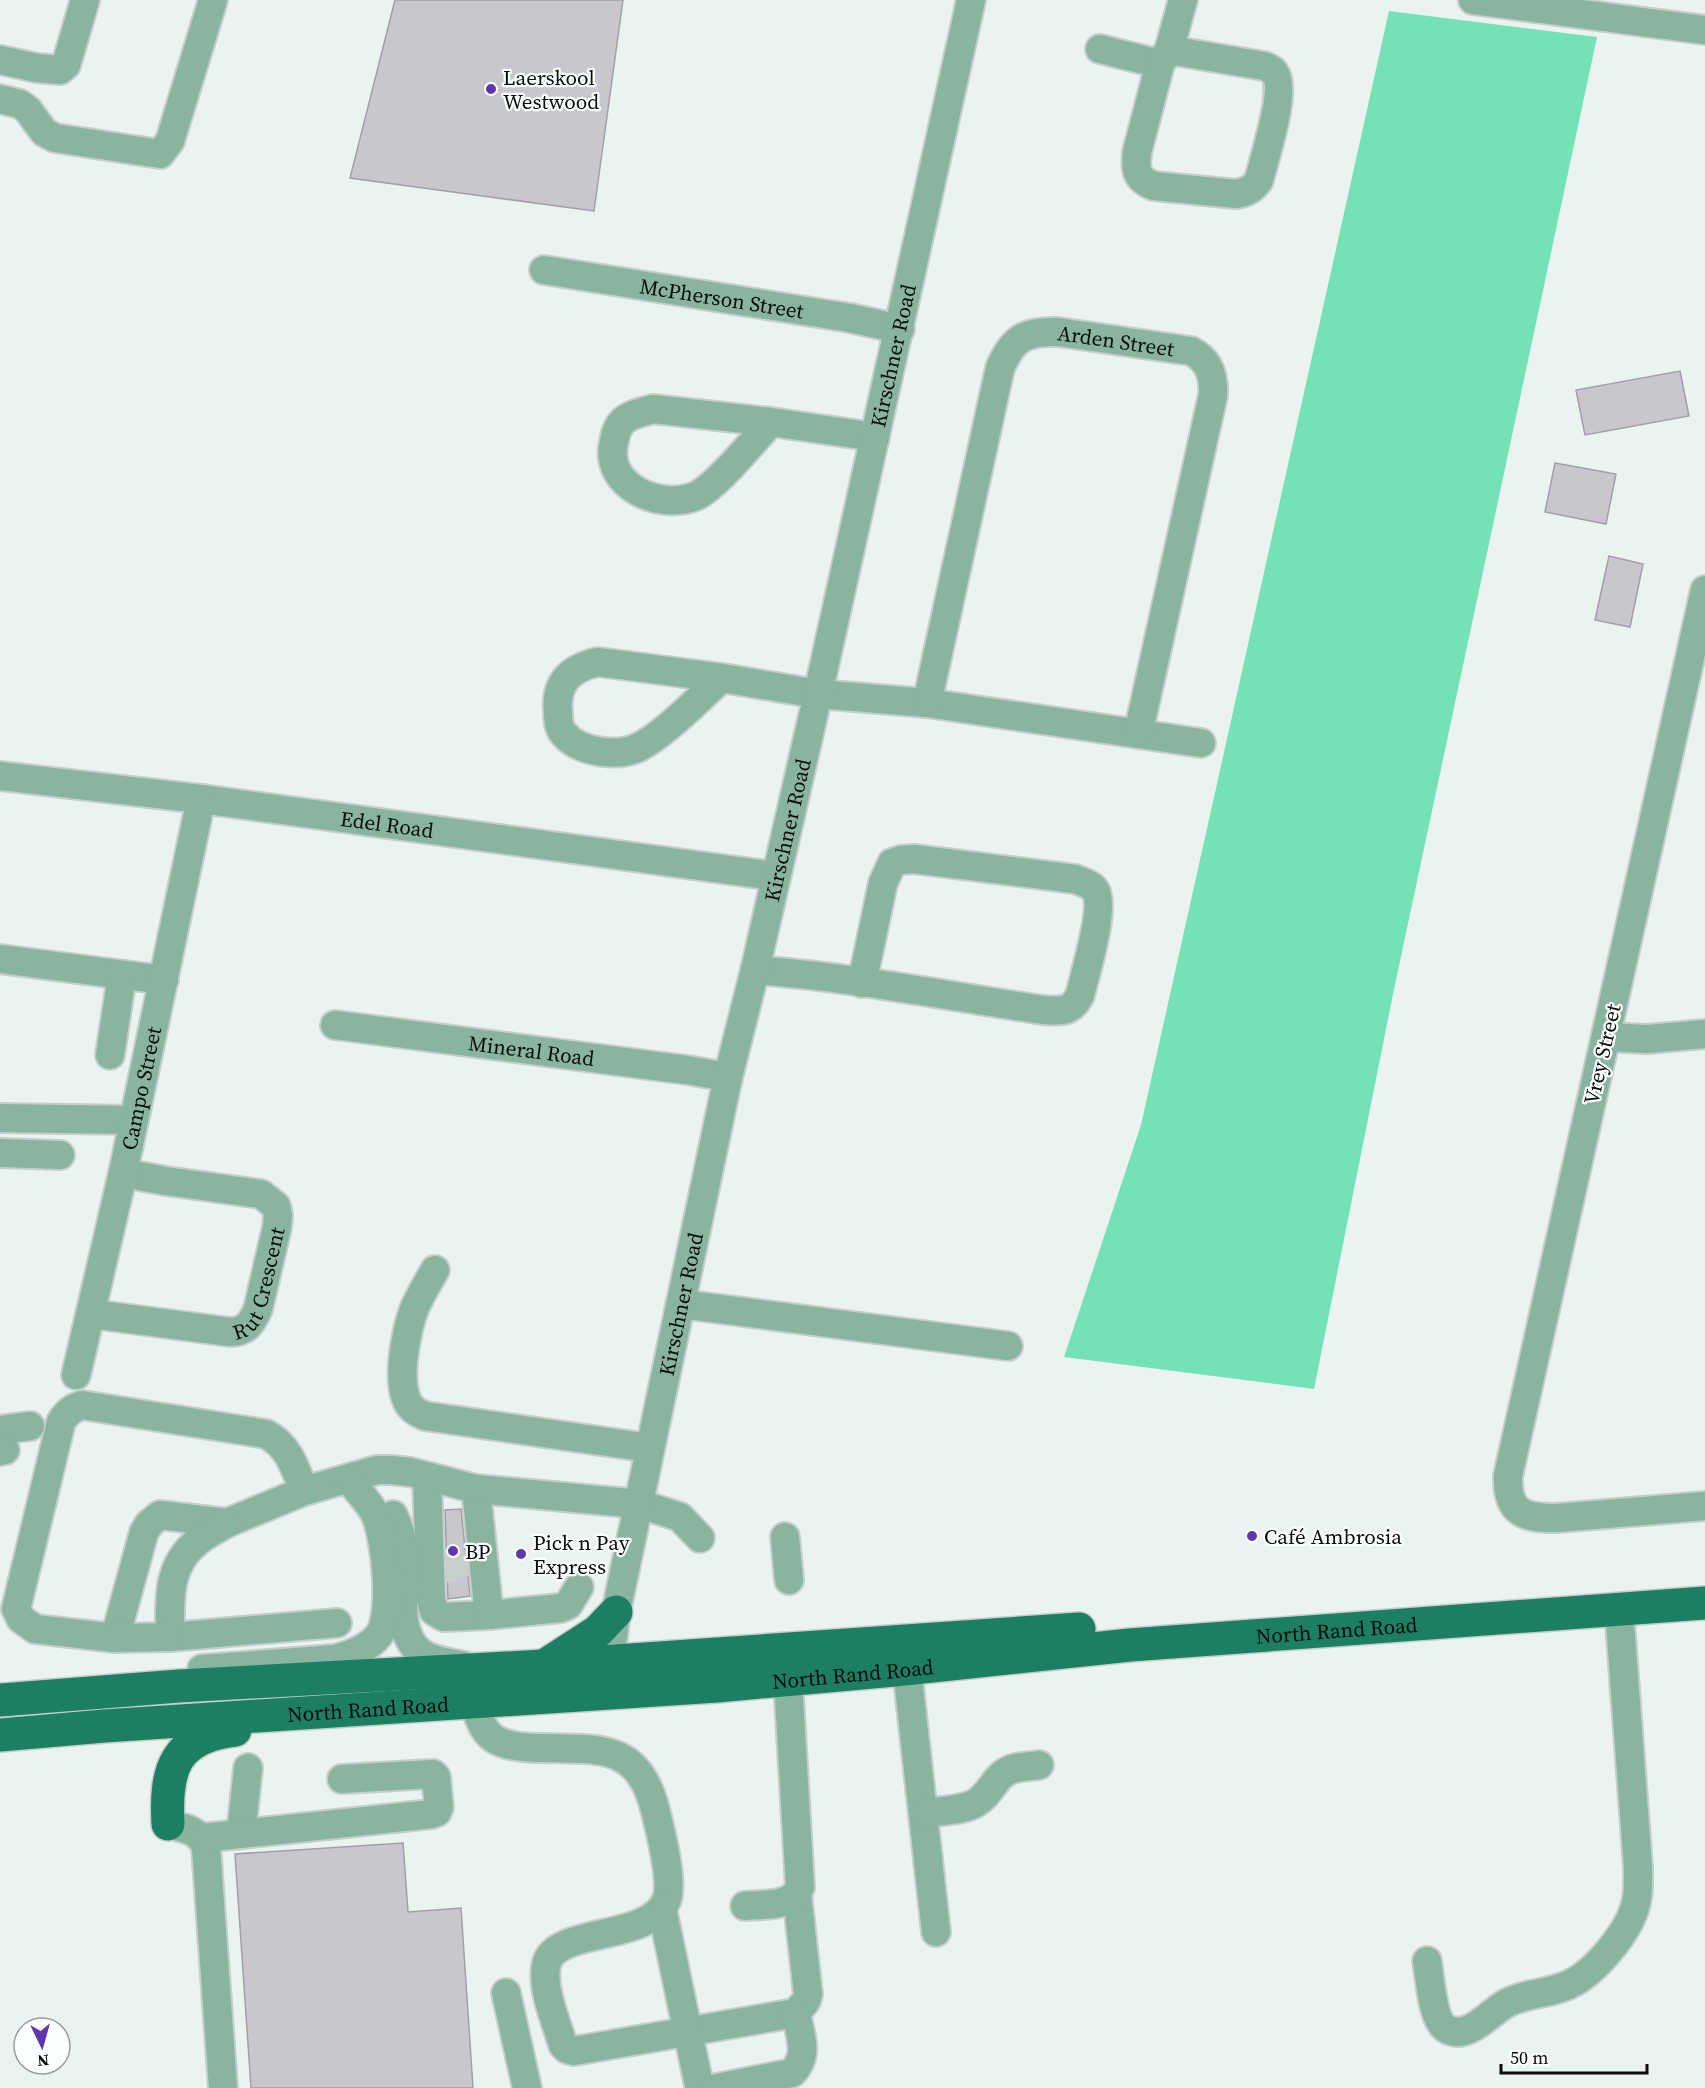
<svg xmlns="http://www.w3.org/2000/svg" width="1705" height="2088" viewBox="0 0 1705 2088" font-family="'Source Serif 4',serif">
<rect width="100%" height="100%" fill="#eaf3ef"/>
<!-- green -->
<path fill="#75e1b9" d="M1389 11 1597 37 1393 994 1314 1389 1064 1357 1141 1125Z"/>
<!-- building -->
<path fill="#c8c7ce" stroke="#a19fa7" stroke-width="1.5" d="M395 0H623L594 211 350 178Z
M1680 371 1689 416 1585 435 1576 390Z
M1555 463 1616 474 1606 524 1545 512Z
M1609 556 1643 564 1630 627 1595 620Z
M461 1509 470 1596 448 1599 445 1510Z
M403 1843 408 1912 461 1908 473 2088H251L235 1854Z"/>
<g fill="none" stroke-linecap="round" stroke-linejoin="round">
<!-- minor-tunnel -->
<path stroke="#c8d0cd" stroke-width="28" stroke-dasharray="28 14" stroke-linecap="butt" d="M440 1570 467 1562"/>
<defs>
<g id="minor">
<path d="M1473 0 1705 30"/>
<path d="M1100 49 1160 64"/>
<path d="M1169 50 1264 66C1267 67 1270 68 1273 71 1289 86 1264 158 1259 180 1253 189 1247 192 1236 194L1154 186C1136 179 1135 170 1137 152L1160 64 1169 50 1183 0"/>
<path d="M0 60 37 68 60 70 66 65 85 0"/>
<path d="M0 99 20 104 28 110 44 132 55 138 160 154 170 141 213 0"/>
<path id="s1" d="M544 270 850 318 900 329"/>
<path d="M771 422C754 440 716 487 696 496 660 511 603 486 614 442 615 435 618 426 623 421 631 414 643 412 653 409L771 422 875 437"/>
<path d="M1705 590 1508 1476C1507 1513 1523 1518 1557 1518L1705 1506"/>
<path d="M722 678C699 698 667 732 641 746 620 758 580 753 564 734 559 729 558 719 558 712 555 682 571 668 598 662L722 678 818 694 927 703 1201 743"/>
<path id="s2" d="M927 703 1000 368C1013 338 1025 331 1058 332L1191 351C1209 360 1214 375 1213 395L1138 734"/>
<path id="s3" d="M0 776 201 799 775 876"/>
<path d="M0 959 164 980"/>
<path d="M755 970C851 977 947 996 1043 1010 1061 1011 1071 1013 1080 995 1085 974 1106 906 1095 890 1091 884 1082 882 1075 879L914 859 901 860 892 863 883 883 862 983"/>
<path id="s4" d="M335 1025 687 1070 728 1077"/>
<path d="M1606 1037 1647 1039 1705 1034"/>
<path d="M110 1055 122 975"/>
<path d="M0 1118 134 1120"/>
<path d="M0 1153 60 1155"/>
<path d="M435 1270C428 1282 421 1294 415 1307 406 1329 393 1392 413 1409 416 1412 421 1414 425 1416L650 1448"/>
<path d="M681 1304 1008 1346"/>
<path id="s5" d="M92 1314 230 1332C246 1332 252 1323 258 1309L277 1227 278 1215 276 1206 261 1194 166 1181 123 1173"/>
<path id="s6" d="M76 1375 123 1173 201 799"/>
<path d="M0 1430 30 1426"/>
<path d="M0 1451 5 1450"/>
<path d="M427 1478 431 1600 434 1611 444 1617 489 1615"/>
<path d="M476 1489 489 1615 561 1608 568 1605 579 1587"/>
<path d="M304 1491C295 1468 289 1446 266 1434L82 1405C72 1408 66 1413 61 1422L16 1609 21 1619 35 1629 115 1638 144 1532 149 1524 160 1515 227 1523 304 1491 377 1470H391L410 1472 476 1489 640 1504 680 1517 700 1538"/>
<path d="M393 1515C399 1527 403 1541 404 1555 407 1585 393 1630 420 1652 432 1662 450 1662 464 1666"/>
<path d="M227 1523C217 1529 206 1534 198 1541 166 1566 170 1601 170 1637L337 1623"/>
<path d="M785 1537 789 1580"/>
<path d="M115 1638 170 1637"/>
<path id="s7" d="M610 1661 616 1612 728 1077 755 970 818 694 971 0"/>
<path d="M202 1669 335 1659C351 1655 368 1649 379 1635 394 1615 386 1534 374 1512 367 1500 357 1490 348 1479"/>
<path d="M907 1669 936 1932"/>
<path d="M474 1702C478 1715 482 1730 493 1738 506 1747 526 1748 541 1748 599 1749 638 1743 655 1809 660 1829 673 1880 667 1899 651 1943 552 1926 546 1966 542 1991 556 2021 563 2045L567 2049 574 2051 796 2013 806 2001 808 1994 797 1894"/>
<path d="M923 1813C939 1811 959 1811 974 1804 988 1797 992 1783 1003 1774 1012 1766 1028 1767 1039 1765"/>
<path d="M168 1824C185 1828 199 1830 206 1847L223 2088"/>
<path d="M241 1834 248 1768"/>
<path d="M202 1838 432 1814 437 1812 439 1807 436 1777 433 1774 342 1779"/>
<path d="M745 1906C763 1904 792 1908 800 1887L788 1680"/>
<path d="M662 1909 699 2085 705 2088"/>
<path d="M1427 1961C1430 1977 1432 2021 1447 2029 1468 2041 1490 2012 1507 2003 1526 1993 1549 1994 1568 1985 1594 1974 1630 1931 1636 1903 1639 1891 1638 1879 1638 1867L1619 1609"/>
<path d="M506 1993 527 2088"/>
<path d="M717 2088 792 2073C810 2055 800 2036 796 2013"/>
</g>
<g id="major">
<path d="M547 1664 598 1631 616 1612"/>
<path d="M0 1700 179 1686 543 1666 1079 1629"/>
<path id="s8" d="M0 1735 104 1726 717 1686 895 1670 1130 1645 1705 1603"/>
<path d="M168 1824C165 1770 174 1737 235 1730"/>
</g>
</defs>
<!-- minor casing -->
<use href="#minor" stroke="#c6cecb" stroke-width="32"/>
<!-- major casing -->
<use href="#major" stroke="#c6cecb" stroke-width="36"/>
<!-- minor -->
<use href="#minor" stroke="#89b4a2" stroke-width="28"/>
<!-- major -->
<use href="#major" stroke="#1d7f61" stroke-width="33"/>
</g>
<!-- markers -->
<g fill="#6037af" stroke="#fbfffd" stroke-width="2">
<circle cx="491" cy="89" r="6"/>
<circle cx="1252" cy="1536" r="6"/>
<circle cx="453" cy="1551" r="6"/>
<circle cx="521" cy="1554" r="6"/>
</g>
<g text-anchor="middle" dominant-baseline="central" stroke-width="4.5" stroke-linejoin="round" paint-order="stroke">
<!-- poi labels -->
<g font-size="21" fill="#0a0d0c" stroke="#fbfffd" text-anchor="start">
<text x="503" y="77">Laerskool<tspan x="503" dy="24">Westwood</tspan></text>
<text x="1264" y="1536">Café Ambrosia</text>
<text x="533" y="1542">Pick n Pay<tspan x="533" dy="24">Express</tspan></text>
<text x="465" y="1551">BP</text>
</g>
<!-- street labels -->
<g font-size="21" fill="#0a0d0c" stroke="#fbfffd">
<text stroke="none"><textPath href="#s1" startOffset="180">McPherson Street</textPath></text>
<text stroke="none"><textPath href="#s2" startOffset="476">Arden Street</textPath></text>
<text stroke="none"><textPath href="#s7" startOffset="1336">Kirschner Road</textPath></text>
<text stroke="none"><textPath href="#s3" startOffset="390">Edel Road</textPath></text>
<text stroke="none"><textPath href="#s7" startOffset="850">Kirschner Road</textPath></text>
<text stroke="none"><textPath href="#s4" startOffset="198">Mineral Road</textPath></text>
<text transform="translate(1602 1054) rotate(-77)">Vrey Street</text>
<text stroke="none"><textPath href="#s6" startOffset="294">Campo Street</textPath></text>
<text stroke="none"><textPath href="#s5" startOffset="202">Rut Crescent</textPath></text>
<text stroke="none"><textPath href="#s7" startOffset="364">Kirschner Road</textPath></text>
<text stroke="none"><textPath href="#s8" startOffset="1341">North Rand Road</textPath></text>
<text stroke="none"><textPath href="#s8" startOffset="855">North Rand Road</textPath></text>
<text stroke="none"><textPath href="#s8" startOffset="369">North Rand Road</textPath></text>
</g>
</g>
<!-- north arrow -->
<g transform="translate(42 2046) rotate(175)"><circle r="28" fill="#fbfffd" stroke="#9b9e9d" stroke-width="1.5"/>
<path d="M0-4.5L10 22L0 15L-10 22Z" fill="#6037af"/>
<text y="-9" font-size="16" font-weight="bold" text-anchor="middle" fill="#0a0d0c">N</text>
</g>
<!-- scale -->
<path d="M1501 2064v9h146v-9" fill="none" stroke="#0a0d0c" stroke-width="3"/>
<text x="1510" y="2064" font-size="18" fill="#0a0d0c" stroke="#fbfffd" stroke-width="4.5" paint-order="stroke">50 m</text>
</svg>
